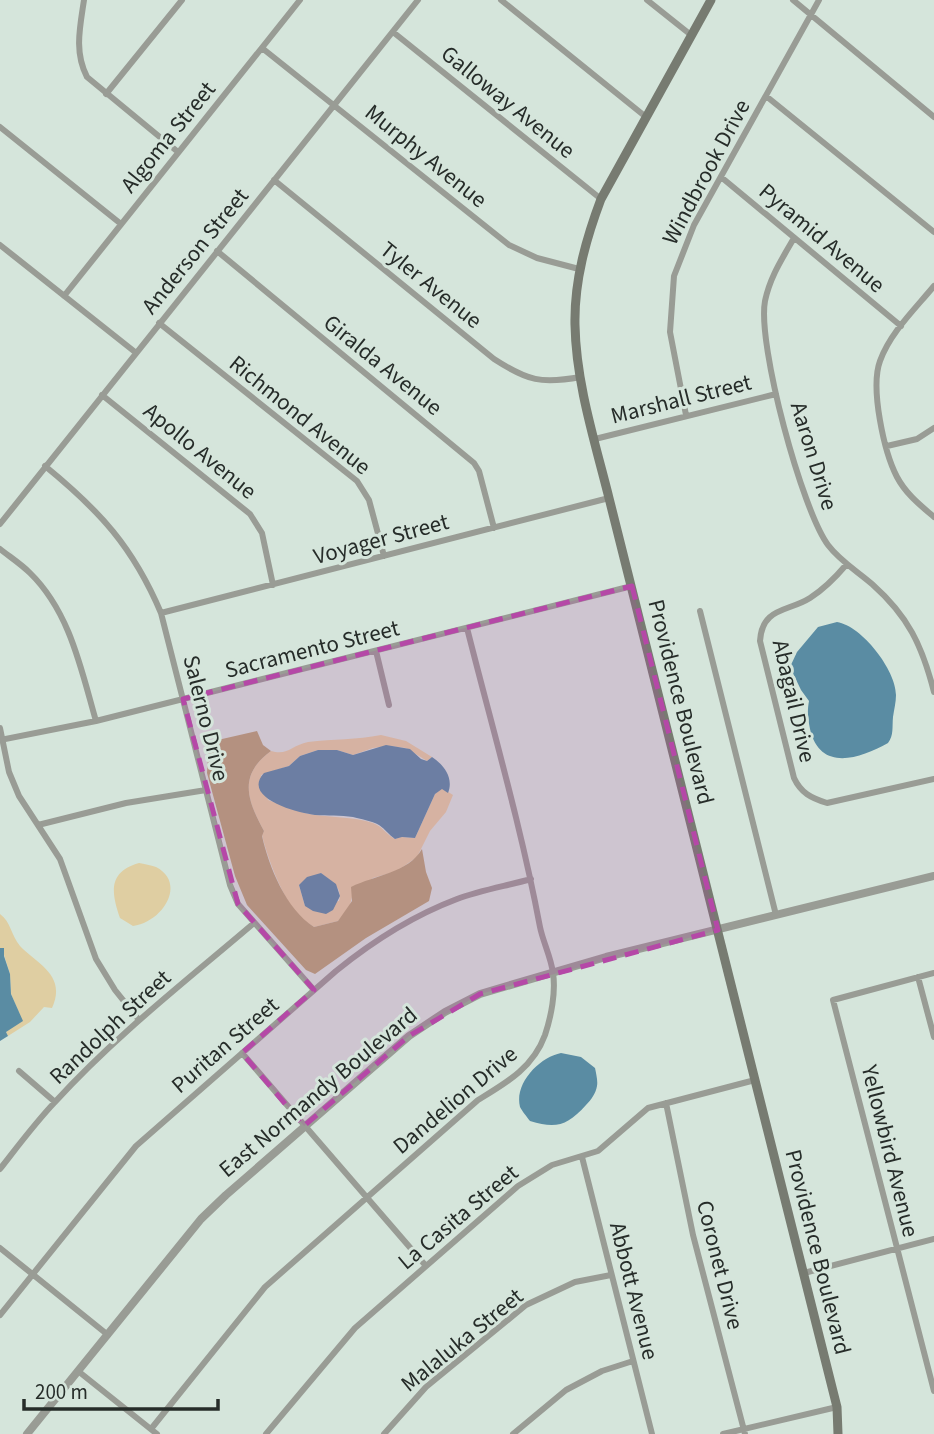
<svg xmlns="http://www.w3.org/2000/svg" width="934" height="1434" viewBox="0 0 934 1434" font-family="'Source Sans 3',sans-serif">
<rect width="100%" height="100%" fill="#d5e5db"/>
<!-- green -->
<path fill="#dfcea2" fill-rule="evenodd" d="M381 735 406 741 432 757 427 761 406 748 389 746 373 748 353 755 337 750H318L300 756 289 766 261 775 268 800C282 804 295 811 309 814 331 818 352 816 373 823 382 826 387 835 395 839L401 837 415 838 435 794 442 788 453 795 446 812 430 831 417 857 397 871 373 878 352 897 349 909 338 921 314 927C310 924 304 921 300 917 284 902 267 857 262 835L264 831C247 800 238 775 271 751 288 756 292 745 308 742 333 739 357 740 381 735ZM321 873C330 881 343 886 339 901L305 906 299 885Z
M139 863C144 864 151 865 156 867 187 883 163 922 133 926L120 918C111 892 108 872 139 863Z
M0 914C11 922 11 935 20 946 37 964 67 975 52 1008L44 1007 30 1022 8 1036 6 1032 20 1015 11 994 10 974 4 955V948H0Z"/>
<!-- forest -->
<path fill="#b5a477" d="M257 731 263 745 271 751C238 775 247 800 264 831L262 836C269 867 286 909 314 927L338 921 352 901 351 887C375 875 408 873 422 849L426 872 432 888 429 901 366 938 315 974 306 970 247 905 235 876 207 773 209 742Z"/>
<!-- water -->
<path fill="#5a8ca3" d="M837 622C862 626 896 670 896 695 896 702 894 710 893 717 892 727 894 735 888 743 859 759 820 772 810 729 808 718 807 712 809 701L801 690 790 667 797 652 818 627Z
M386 745 410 749 421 759 427 761 432 757C444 765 454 778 448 793L442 789 435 794 415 838 402 837 395 839C389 835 385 829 379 825 372 821 360 819 353 817 341 815 327 816 315 815 297 813 241 798 264 773L289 766 300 756 318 750H337L353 755Z
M321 873 336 884 340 896 333 910 326 914 313 911 305 906 299 885 307 877Z
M0 948H4V956L10 974 11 994 23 1021 6 1032 8 1036 0 1041Z
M561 1053 581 1057 595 1068C596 1073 598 1081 597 1086 596 1093 591 1100 586 1105 567 1126 556 1129 530 1121 527 1117 522 1111 520 1107 514 1083 540 1057 561 1053Z"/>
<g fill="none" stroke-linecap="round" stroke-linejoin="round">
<!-- minor -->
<path stroke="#999c95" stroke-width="6" d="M84 0C80 27 74 52 87 77L178 152
M501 0 646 117
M647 0 691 35
M793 0 934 117
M393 32 601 199
M262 48 509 245 537 258 579 269
M106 94 182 0
M766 96 934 232
M0 127 121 224
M721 177 901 326
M274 180 494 359C528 381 541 384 581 377
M794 238C782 259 770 277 765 301 757 344 802 510 828 545 840 561 857 571 872 584 908 616 922 645 934 692
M0 245 135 352
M217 251 474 463 479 471 494 528
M934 286C915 309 890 333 880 361 870 388 884 452 897 477 906 494 920 505 934 517
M64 296 300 0
M159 323 357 481 369 500 384 556
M102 395 250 514 262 533 273 585
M686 415 670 332 674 276 694 225 819 0
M595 439 776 394
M887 446 917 439 934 428
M45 466C100 511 133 547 161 613L230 885 238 904 314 990
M0 524 418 0
M0 549C10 557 21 564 30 573 70 612 81 669 96 721
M846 565C835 578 824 589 810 598 788 612 762 607 760 641L794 778C801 793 811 798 827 803L934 779
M700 611 776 915
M161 613 609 498
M376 651 389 705
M0 728 9 772 19 796 60 859 96 959 115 990 139 1020
M0 740 96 721 632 586
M38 825 126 803 206 790
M934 973 833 1000 934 1391
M918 977 934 1037
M242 1053 426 1266
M19 1071 55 1102
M666 1103 693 1235 745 1434
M582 1157 652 1434
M0 1169C18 1146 35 1123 55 1102 115 1036 186 981 254 923
M0 1248 108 1335
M804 1273 934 1239
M0 1315 136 1146 336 971C373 941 412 916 457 899 481 890 506 886 531 879
M78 1371 157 1434
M151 1429 265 1287 478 1100C506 1083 533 1068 545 1035 551 1017 556 992 553 973 551 957 543 942 540 927 521 826 492 727 467 628
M266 1434 355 1328 518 1186 552 1165 598 1151 648 1108 755 1080
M384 1434 426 1387 526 1305 575 1282 611 1275
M513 1434 566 1390 602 1371 633 1361
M723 1434 837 1407"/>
<!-- tertiary -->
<path stroke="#999c95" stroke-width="8" d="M27 1434 201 1219 226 1195 409 1036 445 1012 480 994 606 957 934 876"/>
<!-- secondary -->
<path stroke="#777b71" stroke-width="9" d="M711 0 601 199C586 239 574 281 575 325 576 383 595 442 609 498L837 1407 838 1434"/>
</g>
<!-- marked area -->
<path fill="#b548a7" fill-opacity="0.2" stroke="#b548a7" stroke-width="5" stroke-dasharray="14 9" stroke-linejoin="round" d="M632 586 718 930 480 994 409 1036 304 1126 242 1053 314 990 238 904 183 699Z"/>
<g text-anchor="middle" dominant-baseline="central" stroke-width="6" stroke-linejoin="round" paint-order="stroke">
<!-- street labels -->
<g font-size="23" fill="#262c29" stroke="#d5e5db">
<text transform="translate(508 102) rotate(39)">Galloway Avenue</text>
<text transform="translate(168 137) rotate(-51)">Algoma Street</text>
<text transform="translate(426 156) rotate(39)">Murphy Avenue</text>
<text transform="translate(706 172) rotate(-62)">Windbrook Drive</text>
<text transform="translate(822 238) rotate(40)">Pyramid Avenue</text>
<text transform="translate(195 251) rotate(-51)">Anderson Street</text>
<text transform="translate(431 285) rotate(39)">Tyler Avenue</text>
<text transform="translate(383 365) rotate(39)">Giralda Avenue</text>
<text transform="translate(681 399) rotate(-14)">Marshall Street</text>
<text transform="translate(300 415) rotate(39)">Richmond Avenue</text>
<text transform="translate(200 451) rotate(39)">Apollo Avenue</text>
<text transform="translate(814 456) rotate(73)">Aaron Drive</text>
<text transform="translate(381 539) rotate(-15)">Voyager Street</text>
<text transform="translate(312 649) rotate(-14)">Sacramento Street</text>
<text transform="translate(794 701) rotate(77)">Abagail Drive</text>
<text transform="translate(681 702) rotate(76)">Providence Boulevard</text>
<text transform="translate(206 718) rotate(76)">Salerno Drive</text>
<text transform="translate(110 1027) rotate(-43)">Randolph Street</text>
<text transform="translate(225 1045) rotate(-41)">Puritan Street</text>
<text transform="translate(318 1092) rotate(-40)">East Normandy Boulevard</text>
<text transform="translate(455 1100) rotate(-40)">Dandelion Drive</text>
<text transform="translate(890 1151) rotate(76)">Yellowbird Avenue</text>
<text transform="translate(458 1217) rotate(-40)">La Casita Street</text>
<text transform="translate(818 1252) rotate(76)">Providence Boulevard</text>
<text transform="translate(720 1265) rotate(76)">Coronet Drive</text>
<text transform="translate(634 1291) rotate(76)">Abbott Avenue</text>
<text transform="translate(462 1340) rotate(-39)">Malaluka Street</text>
</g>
</g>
<!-- scale -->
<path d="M24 1399v10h194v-10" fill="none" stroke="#262c29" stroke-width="3.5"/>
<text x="35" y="1399" font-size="21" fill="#262c29" stroke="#d5e5db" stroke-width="5" paint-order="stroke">200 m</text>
</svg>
